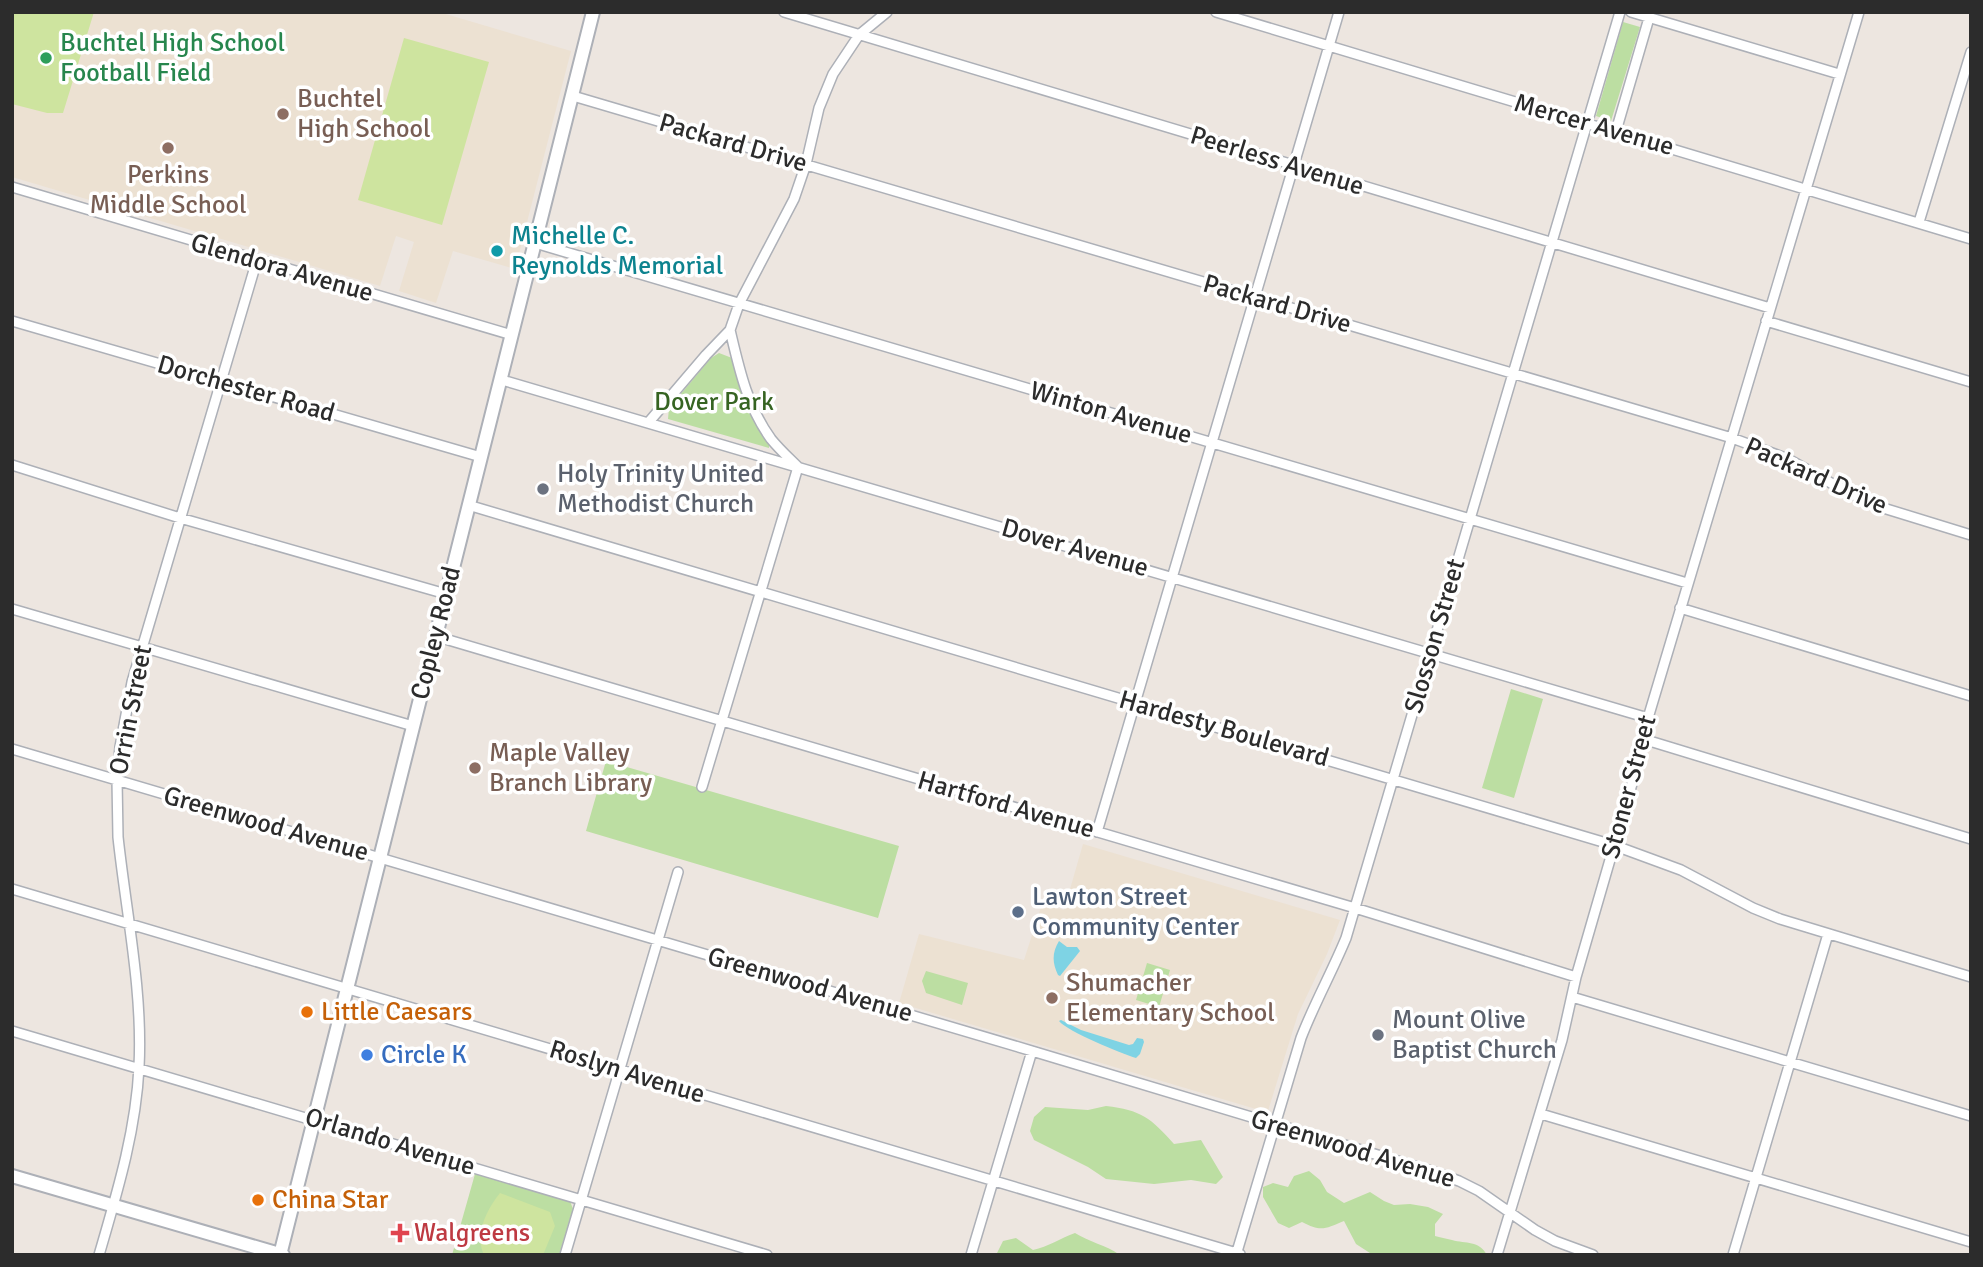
<svg xmlns="http://www.w3.org/2000/svg" width="1983" height="1267" viewBox="0 0 1983 1267" font-family="Signika,sans-serif">
<rect width="100%" height="100%" fill="#ede6e0"/>
<!-- education -->
<path fill="#ece1d2" d="M12 12H439L571 51 515 269 453 251 436 303 399 291 414 242 396 236 380 286 12 177Z
M1083 844 1340 920 1327 954 1298 1014 1268 1111 1266 1112 899 1003 919 934 1024 960 1042 904 1064 910Z"/>
<!-- green -->
<path fill="#bcdea2" d="M1623 22 1640 27 1611 121 1596 116Z
M719 353 732 358C740 392 749 415 769 444V448L668 419 669 408 711 358Z
M1511 689 1543 699 1514 798 1482 788Z
M606 761 899 846 878 918 586 831Z
M1147 963 1170 970 1159 1007 1136 1000Z
M926 971 968 983 962 1005 926 993 922 981Z
M1106 1106C1141 1110 1151 1118 1174 1144L1201 1140 1223 1177 1216 1184 1191 1180 1154 1184 1106 1179 1088 1167 1034 1140 1030 1131 1034 1117 1045 1107 1088 1110Z
M1309 1171 1320 1180 1327 1192 1344 1203 1370 1192 1384 1201 1394 1205 1410 1204 1428 1207 1443 1214 1435 1224V1236C1440 1237 1446 1239 1452 1240 1466 1244 1479 1240 1487 1255H1373L1356 1244 1344 1221C1325 1229 1321 1232 1302 1222L1289 1228 1278 1223 1263 1197V1187L1273 1183 1288 1187 1294 1176Z
M475 1174 570 1201 573 1209 559 1255H452Z
M1075 1233C1089 1242 1106 1245 1120 1255H996L1003 1241 1016 1238 1033 1250C1048 1247 1061 1238 1075 1233Z"/>
<!-- pitch -->
<path fill="#cee49f" d="M12 12H94L63 113H47L12 104Z
M404 38 489 62 442 225 358 200Z
M500 1193 550 1212 555 1226 543 1255H484C474 1234 487 1209 500 1193Z"/>
<!-- water -->
<path fill="#7ed3e4" d="M1059 941 1067 947H1077L1080 951 1060 976 1058 975C1052 962 1052 953 1059 941Z
M1061 1020 1081 1030 1129 1045 1133 1044 1137 1038 1143 1039 1144 1042 1140 1054 1136 1058C1121 1053 1068 1032 1059 1021Z"/>
<g fill="none" stroke-linecap="round" stroke-linejoin="round">
<defs>
<path id="street" d="M784 12 1770 308
M1216 12 1971 239
M1631 12 1839 74
M573 96 1732 438 1788 459 1847 492 1880 507 1971 535
M1616 131 1649 18
M12 187 512 335
M1919 222 1971 52
M535 243 1687 583
M12 321 481 457
M1766 321 1971 382
M502 380 1648 718
M648 423 706 355 730 330 739 304 794 199 806 164 819 108 833 74 859 35 887 12
M12 465 180 518 446 594
M468 505 1613 845 1681 870 1753 908 1780 919 1971 977
M1680 608 1971 696
M12 609 413 726
M435 636 1355 908 1576 977
M1643 739 1971 839
M12 749 1032 1051 1431 1171 1459 1181 1479 1191 1535 1230 1555 1241 1593 1255
M702 787 798 467C789 458 779 449 771 439 747 406 739 368 730 330
M1097 832 1339 12
M12 889 1240 1254
M1572 997 1971 1116
M12 1031 767 1255
M1541 1114 1971 1242
M99 1255C117 1193 136 1131 139 1067 143 991 126 912 118 837L117 780 120 747 132 682 257 260
M565 1255 678 872
M971 1255 1032 1051
M1236 1255 1301 1038C1314 1004 1332 972 1346 938L1620 12
M1497 1255 1562 1040 1576 977 1636 770 1648 718 1859 12
M1733 1255 1828 934"/>
<path id="secondary" d="M12 1176 283 1255
M280 1255 593 12"/>
</defs>
<!-- street casing -->
<use href="#street" stroke="#adb0b7" stroke-width="12"/>
<!-- secondary casing -->
<use href="#secondary" stroke="#adb0b7" stroke-width="16"/>
<!-- street -->
<use href="#street" stroke="#fff" stroke-width="9"/>
<!-- secondary -->
<use href="#secondary" stroke="#fff" stroke-width="12"/>
</g>
<!-- markers -->
<circle fill="#2e9e5b" stroke="#fff" stroke-width="2.5" cx="46" cy="58" r="7"/>
<g fill="#8d6e63" stroke="#fff" stroke-width="2.5">
<circle cx="283" cy="114" r="7"/>
<circle cx="168" cy="148" r="7"/>
<circle cx="475" cy="768" r="7"/>
<circle cx="1052" cy="998" r="7"/>
</g>
<circle fill="#0f9aa8" stroke="#fff" stroke-width="2.5" cx="497" cy="251" r="7"/>
<g fill="#6b7280" stroke="#fff" stroke-width="2.5">
<circle cx="543" cy="489" r="7"/>
<circle cx="1378" cy="1035" r="7"/>
</g>
<circle fill="#5c6f8a" stroke="#fff" stroke-width="2.5" cx="1018" cy="912" r="7"/>
<g fill="#e8710a" stroke="#fff" stroke-width="2.5">
<circle cx="307" cy="1012" r="7"/>
<circle cx="258" cy="1200" r="7"/>
</g>
<circle fill="#3f7fe0" stroke="#fff" stroke-width="2.5" cx="367" cy="1055" r="7"/>
<path fill="#e0444e" stroke="#fff" stroke-width="2.5" d="M396.5 1222.5h7v7h7v7h-7v7h-7v-7h-7v-7h7z"/>
<g text-anchor="middle" dominant-baseline="central" stroke-width="7" stroke-linejoin="round" paint-order="stroke">
<!-- leisure labels -->
<g font-size="26" fill="#27864d" stroke="#fff" text-anchor="start">
<text x="60" y="43">Buchtel High School<tspan x="60" dy="30">Football Field</tspan></text>
</g>
<!-- education labels -->
<g font-size="26" fill="#785e54" stroke="#fff" text-anchor="start">
<text x="297" y="99">Buchtel<tspan x="297" dy="30">High School</tspan></text>
<text x="168" y="175" text-anchor="middle">Perkins<tspan x="168" dy="30">Middle School</tspan></text>
<text x="489" y="753">Maple Valley<tspan x="489" dy="30">Branch Library</tspan></text>
<text x="1066" y="983">Shumacher<tspan x="1066" dy="30">Elementary School</tspan></text>
</g>
<!-- street labels -->
<g font-size="26" fill="#2c2c2c" stroke="#fff">
<text transform="translate(1594 125) rotate(16)">Mercer Avenue</text>
<text transform="translate(733 143) rotate(16)">Packard Drive</text>
<text transform="translate(1277 161) rotate(17)">Peerless Avenue</text>
<text transform="translate(282 268) rotate(16)">Glendora Avenue</text>
<text transform="translate(1277 304) rotate(16)">Packard Drive</text>
<text transform="translate(246 389) rotate(16)">Dorchester Road</text>
<text transform="translate(1111 413) rotate(16)">Winton Avenue</text>
<text transform="translate(1816 476) rotate(24)">Packard Drive</text>
<text transform="translate(1075 548) rotate(16)">Dover Avenue</text>
<text transform="translate(436 633) rotate(-76)">Copley Road</text>
<text transform="translate(1435 636) rotate(-74)">Slosson Street</text>
<text transform="translate(131 710) rotate(-79)">Orrin Street</text>
<text transform="translate(1224 729) rotate(16)">Hardesty Boulevard</text>
<text transform="translate(1629 787) rotate(-75)">Stoner Street</text>
<text transform="translate(1006 805) rotate(16)">Hartford Avenue</text>
<text transform="translate(266 824) rotate(16)">Greenwood Avenue</text>
<text transform="translate(810 985) rotate(16)">Greenwood Avenue</text>
<text transform="translate(627 1072) rotate(17)">Roslyn Avenue</text>
<text transform="translate(390 1142) rotate(17)">Orlando Avenue</text>
<text transform="translate(1353 1149) rotate(17)">Greenwood Avenue</text>
</g>
<!-- culture labels -->
<g font-size="26" fill="#0d838f" stroke="#fff" text-anchor="start">
<text x="511" y="236">Michelle C.<tspan x="511" dy="30">Reynolds Memorial</tspan></text>
</g>
<!-- park labels -->
<g font-size="26" fill="#366422" stroke="#fff">
<text x="714" y="402">Dover Park</text>
</g>
<!-- worship labels -->
<g font-size="26" fill="#5b616d" stroke="#fff" text-anchor="start">
<text x="557" y="474">Holy Trinity United<tspan x="557" dy="30">Methodist Church</tspan></text>
<text x="1392" y="1020">Mount Olive<tspan x="1392" dy="30">Baptist Church</tspan></text>
</g>
<!-- service labels -->
<g font-size="26" fill="#4e5e75" stroke="#fff" text-anchor="start">
<text x="1032" y="897">Lawton Street<tspan x="1032" dy="30">Community Center</tspan></text>
</g>
<!-- food labels -->
<g font-size="26" fill="#c56008" stroke="#fff" text-anchor="start">
<text x="321" y="1012">Little Caesars</text>
<text x="272" y="1200">China Star</text>
</g>
<!-- shop labels -->
<g font-size="26" fill="#366cbe" stroke="#fff" text-anchor="start">
<text x="381" y="1055">Circle K</text>
</g>
<!-- health labels -->
<g font-size="26" fill="#be3a42" stroke="#fff" text-anchor="start">
<text x="414" y="1233">Walgreens</text>
</g>
</g>
<!-- border -->
<rect width="1983" height="1267" fill="none" stroke="#2c2c2c" stroke-width="28"/>
</svg>
